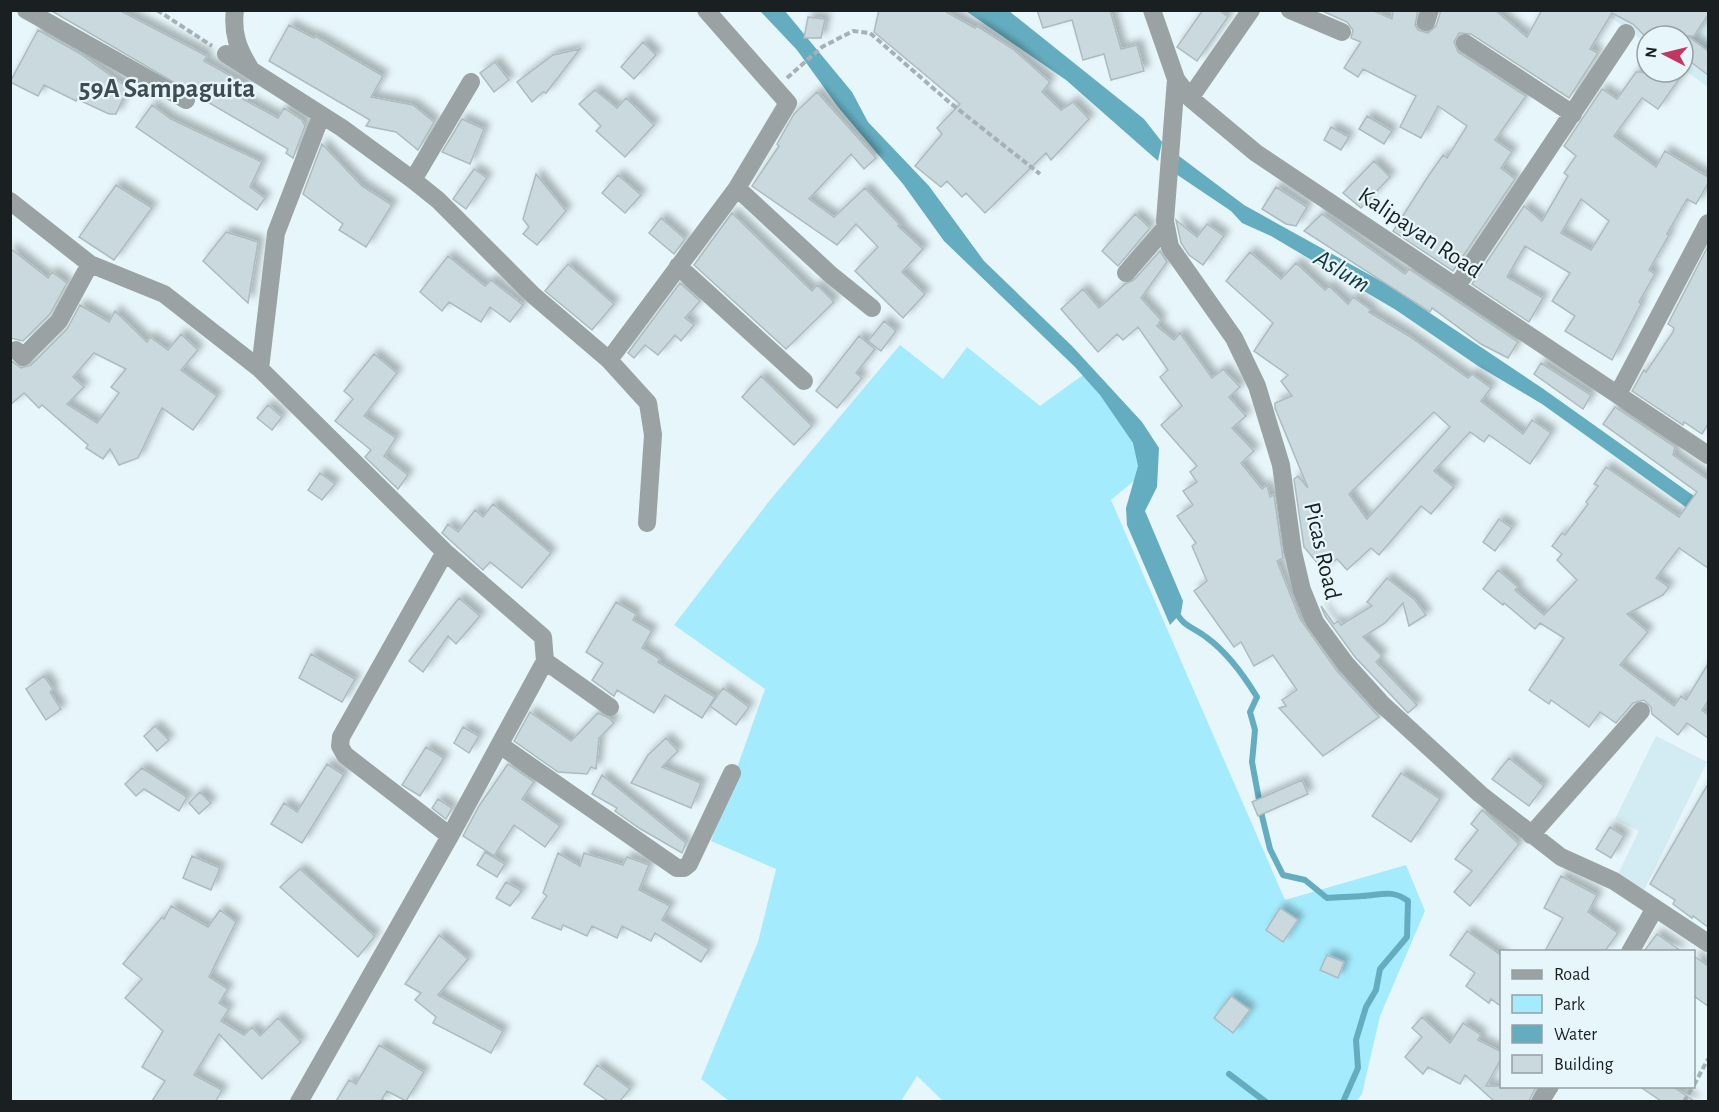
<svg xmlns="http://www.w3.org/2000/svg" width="1719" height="1112" viewBox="0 0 1719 1112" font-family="'Alegreya Sans',sans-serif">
<defs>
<filter id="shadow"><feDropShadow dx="5.5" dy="-5.5" stdDeviation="3" flood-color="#0004"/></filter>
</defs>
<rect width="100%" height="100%" fill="#e7f6fa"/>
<!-- built -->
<path fill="#d3ebf2" d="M1602 11H1708V87L1683 69V36H1647V43Z
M1656 736 1707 762 1644 890 1617 876 1639 831 1615 819Z"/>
<!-- green -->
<path fill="#a5ebfe" d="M900 345 943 379 967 347 1040 406 1087 372 1153 465 1111 500 1285 900 1406 865 1425 911 1380 1016 1362 1094 1356 1102H944L917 1076 901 1101H729L701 1079 758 942 776 869 711 841 765 689 674 625 770 500Z"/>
<!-- water -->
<path fill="#64adc0" d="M760 11H785L852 92 868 122 929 186 984 261 1072 346 1142 422 1159 448 1157 487 1145 511 1183 601 1181 613 1170 625 1127 525 1126 508 1138 466 1133 443 1100 395 1075 367 944 241 903 184 838 107 797 50Z
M966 11H1009L1144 119 1162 142 1158 161 1066 80Z
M1179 156 1244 205 1388 285 1542 388 1708 506V523L1542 404 1478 366 1396 310 1271 236 1242 223 1231 211 1176 174Z"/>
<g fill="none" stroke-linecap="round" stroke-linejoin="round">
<!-- stream -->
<path stroke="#64adc0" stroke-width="6" d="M1175 610C1184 628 1192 626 1206 637 1227 652 1243 674 1257 697L1250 712 1255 730 1252 762 1262 816 1270 849 1283 875 1305 880 1327 898C1339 897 1351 897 1362 896 1381 895 1392 889 1408 901L1407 937 1380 969 1376 990 1366 1007 1356 1040 1358 1068 1343 1102
M1229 1074 1266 1102"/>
</g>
<!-- building -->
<path fill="#cad9dd" stroke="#acbbbf" stroke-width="1.5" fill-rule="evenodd" filter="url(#shadow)" d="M50 10H119L207 56 204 61 247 85 241 98 278 118 284 108 302 120 305 126 293 158 286 153 288 149Z
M879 10H943L975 28 977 26 1013 49 1050 82 1042 92 1061 110 1073 102 1089 119 1051 160 1046 153 985 213 966 193 962 197 947 181 941 187 915 166 942 134 937 128 960 104 874 32Z
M1037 10H1110L1121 49 1137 45 1144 71 1111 80 1104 54 1083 60 1072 20 1043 28Z
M1203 10H1219L1228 17 1197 61 1177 47Z
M1320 10H1372L1392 19 1393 10H1418L1415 25 1418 30 1428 33 1436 26 1441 10H1495L1527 37 1542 10H1708V15L1694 36H1688L1708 51V75L1683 56V36H1645L1633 24 1612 13 1590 49 1598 53 1569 98 1471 34 1459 33 1454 42 1458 52 1526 96 1495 140 1512 152 1501 168 1515 179 1453 271 1393 231 1429 175 1443 155 1447 158 1467 126 1438 106 1421 138 1400 127 1416 96 1363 69 1358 77 1344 68 1361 42 1351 38 1353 30 1347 22Z
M808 17 825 19 821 38H804Z
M289 25 314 38 315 36 383 76 371 97 413 105 434 122 418 150 396 132 366 126 370 120 269 61Z
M38 30 79 53 128 88 116 114H109L77 99 76 101 44 85 38 96 10 82Z
M643 42 656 55 634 79 621 67Z
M580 49 546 93 543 92 532 102 517 82 553 55Z
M495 62 509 80 494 92 480 73Z
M1636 72H1684L1658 109 1642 98 1614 136 1656 167 1665 151 1708 177V183L1696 204 1687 199 1667 234 1669 235 1649 270 1655 274 1639 302 1641 304 1612 360 1565 331 1575 316 1552 301 1570 273 1525 246 1507 277 1543 298 1529 322 1472 284 1524 206 1542 221 1568 176 1564 173 1576 156 1564 146 1602 89 1617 99ZM1581 199 1609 221 1591 250 1561 233Z
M595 90 617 108 626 98 654 125 625 157 596 131 601 126 579 104Z
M817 92 876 158 864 169 851 154 809 199 834 217 865 188 900 225 898 226 923 249 902 272 925 294 903 318 855 271 878 247 856 224 837 245 752 186 779 146 777 144 794 114Z
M152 105 171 119 262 162 250 187 265 198 257 210 136 127Z
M1367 116 1392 131 1384 144 1359 129Z
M462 119 484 129 470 164 442 152Z
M1331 127 1349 137 1341 150 1324 140Z
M322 144 362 186 392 205 366 247 339 230 343 224 303 194Z
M1374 161 1390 177 1361 208 1343 193Z
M474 169 487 178 466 209 453 199Z
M536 174 566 211 537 245 523 234 529 227 523 219Z
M618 175 641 195 625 213 602 193Z
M116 185 152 208 114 260 79 237Z
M1276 187 1307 207 1296 226 1286 224 1262 209Z
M732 213 812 291 817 285 834 302 786 349 694 265Z
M1135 214 1150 228 1118 266 1102 251Z
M1322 214 1405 274 1409 269 1518 342 1508 358 1481 344 1432 308 1430 312 1304 231Z
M661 218 685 239 674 254 649 233Z
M1176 220 1197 237 1207 224 1224 236 1203 265 1189 255 1181 243Z
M226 232 258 242 248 303 203 261Z
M1708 246V424L1702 434 1684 422 1683 425 1632 391 1644 370 1646 372 1673 332 1674 328 1668 324Z
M10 248 48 278 52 272 67 283 50 314 23 341 10 338Z
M1160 251 1167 262 1141 298 1161 320 1157 326 1174 340 1180 333 1212 378 1223 369 1240 387 1229 397 1246 416 1232 428 1254 451 1241 463 1262 489 1267 485 1270 497 1274 495 1283 558 1277 561 1300 619 1337 671 1379 717 1323 756 1279 708 1286 706 1282 700 1297 690 1273 655 1254 666 1241 642 1234 647 1194 591 1207 581 1192 546 1196 543 1177 516 1193 505 1183 491 1197 482 1190 472 1197 466 1161 425 1182 406 1160 377 1168 370 1138 327 1123 340 1117 334 1098 352 1061 309 1083 289 1099 308 1125 284 1134 280Z
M1250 252 1281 279 1296 263 1325 290 1329 286 1348 304 1353 297 1371 310 1369 312 1409 336 1468 378 1472 374 1491 388 1481 401 1523 434 1532 420 1551 433 1530 464 1489 435 1484 442 1470 432 1434 471 1454 487 1431 514 1421 506 1379 555 1371 548 1347 570 1337 559 1323 570 1304 547 1294 479 1298 476 1308 488 1275 408V403L1292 396 1281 381 1288 375 1254 351 1273 323 1226 281ZM1434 412 1450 427 1367 519 1349 494Z
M448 256 485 286 491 280 523 305 510 322 490 307 481 322 449 302 442 311 420 292Z
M568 264 614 304 592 330 545 291Z
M680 283 700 301 685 318 694 325 681 341 675 335 658 355 645 345 634 358 628 353Z
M80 305 109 322 115 311 147 342 150 337 168 350 181 334 198 350 181 370 217 396 193 430 162 408 138 458 119 465 110 449 103 459 86 448 88 445 42 405 39 408 24 393 10 405V360L21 368 31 365 67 329ZM94 353 126 369 111 387 119 393 97 423 67 404 84 387 73 377Z
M884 321 896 331 881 351 868 341Z
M859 336 875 349 856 373 862 378 837 408 816 391Z
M374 354 397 373 364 416 396 438 384 456 408 475 398 489 365 457 371 450 335 421 353 399 344 391Z
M1541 363 1591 395 1583 409 1534 374Z
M761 376 812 426 794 445 742 397Z
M268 405 282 417 272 430 257 418Z
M1615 407 1675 447 1673 455 1707 479 1708 477V568L1679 548 1656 578 1669 587 1663 595 1627 614 1648 632 1620 665 1674 706 1681 696 1686 700 1708 664V701L1702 710 1708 715V738L1687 723 1678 735 1652 714 1651 707 1644 700 1633 703 1616 723 1600 712 1589 727 1551 700 1549 704 1529 690 1564 638 1540 623 1535 629 1504 603 1503 605 1483 589 1498 570 1518 587 1515 590 1544 615 1577 580 1557 560 1562 554 1552 546 1562 533 1565 535 1588 504 1586 502 1598 486 1594 484 1606 467 1679 517 1697 492 1603 424Z
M320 473 335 484 322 500 308 490Z
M493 504 551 553 522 588 490 562 483 570 442 533 448 524 458 532 475 510 483 517Z
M1499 519 1512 528 1495 551 1483 542Z
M1387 578 1415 600 1426 615 1409 626 1403 603 1385 623 1363 637 1382 656 1376 662 1417 705 1408 713 1355 657 1325 616 1321 606 1334 624 1338 621 1341 625 1372 606 1367 602Z
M459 598 480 616 456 644 448 636 423 672 409 661Z
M616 602 636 614 633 620 652 631 642 648 660 659 658 662 715 697 702 718 665 695 654 713 617 690 614 696 592 680 603 663 586 652Z
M311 654 355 679 342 702 299 678Z
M44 676 53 689 50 692 61 709 46 720 26 689Z
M723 688 749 707 736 725 710 706Z
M530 712 571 741 598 713 609 718 614 723 599 738 596 769 591 767 587 774 558 772 514 741Z
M155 726 169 740 157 751 144 736Z
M463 727 479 736 469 753 454 743Z
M666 738 678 751 662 767 701 783 691 808 631 783 648 755Z
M426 747 444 758 420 796 402 785Z
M1509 758 1544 786 1529 806 1492 779Z
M327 764 344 775 302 843 271 824 284 803 297 812Z
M508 764 534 782 522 799 560 826 545 847 514 825 494 856 463 836 479 806Z
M142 768 187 797 179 811 144 789 136 796 125 784Z
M1401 773 1440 799 1411 842 1372 816Z
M602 775 686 843 682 853 639 828 615 811 617 808 592 794Z
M1302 780 1308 794 1258 816 1252 802Z
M1708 784V927L1693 916 1692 918 1673 904 1675 900 1650 884Z
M200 792 211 803 199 814 189 803Z
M438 799 452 808 446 819 432 808Z
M1482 810 1519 844 1470 906 1454 892 1472 871 1455 859 1478 830 1471 824Z
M1610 827 1624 836 1611 858 1596 849Z
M485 852 505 864 497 877 477 865Z
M558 853 580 866 584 853 623 865 627 857 649 865 639 890 670 906 662 920 709 949 701 962 655 933 651 941 622 926 617 938 592 926 587 936 563 925 561 930 532 918 547 896 543 893Z
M192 856 220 868 211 890 183 878Z
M300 869 375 936 358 957 280 887Z
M1561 876 1597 895 1588 912 1618 933 1605 951H1545L1563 918 1544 908Z
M506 882 522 891 510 906 496 898Z
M171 906 208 927 220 910 236 922 209 977 228 989 219 1003 229 1009 221 1021 244 1035 252 1027 260 1036 278 1018 301 1042 262 1079 219 1034 194 1075 222 1090 216 1101H152L165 1081 142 1067 163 1031 125 998 142 979 123 964 162 917 164 919Z
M1280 908 1298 920 1283 942 1266 930Z
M1467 931 1502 956V1007L1491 999 1489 1003 1466 986 1475 973 1450 955Z
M1657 934 1681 951H1644Z
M439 935 468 959 438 995 503 1031 491 1053 433 1023 436 1017 415 1000 421 993 405 984Z
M1327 955 1344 962 1338 978 1320 970Z
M1694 956 1708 966V1006L1694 996Z
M1231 996 1250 1010 1233 1033 1214 1018Z
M1422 1017 1450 1043 1463 1023 1481 1035 1478 1040 1502 1052V1057L1486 1086H1536L1529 1101H1494L1465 1075 1460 1084 1428 1067 1423 1074 1405 1057 1422 1037 1412 1028Z
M379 1045 424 1072 406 1101 387 1091 382 1099 386 1101H336L349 1080 356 1084Z
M597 1065 630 1089 620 1101H608L584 1084Z
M1639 1086H1672L1694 1101H1661Z"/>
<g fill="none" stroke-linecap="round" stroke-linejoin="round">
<!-- path -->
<path stroke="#a5b1b5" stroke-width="4" stroke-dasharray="6 3" stroke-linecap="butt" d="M157 10 212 46
M787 78 822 47 853 31 870 33 949 102 1040 174
M1694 1085 1708 1059
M1684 1102 1693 1086"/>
<!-- minor -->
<path stroke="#9ba2a3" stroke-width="18" d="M26 10 186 100
M235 10C232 33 238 49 250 68
M1152 10 1176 79 1190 98 1256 153 1708 455
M1290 10 1342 32
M1426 22 1430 10
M1465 43 1573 114
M226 54 342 128 413 180 438 200 533 295 609 360 648 403 653 435 647 523
M1176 79 1165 221 1170 247 1234 338 1257 386 1281 465 1293 552 1302 590 1315 622 1346 664 1383 705 1480 794 1561 857 1614 881 1708 943
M1190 98 1251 10
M413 180 471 82
M737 188 831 275 872 308
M10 201 90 264 164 294 260 369 445 552 543 637 545 661 450 836 299 1102
M678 266 804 381
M1126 273 1166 227
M1457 286 1626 33
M16 350 23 357 59 321 90 264
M609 360 737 188 788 103 706 10
M260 369 276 233 321 116
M1618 394 1708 223
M445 552 341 737 340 746 345 755 450 836
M545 661 610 707
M500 745 677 868H684L689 864 732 773
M1531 835 1641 711
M1630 952 1655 908
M1540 1102 1550 1086"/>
</g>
<g text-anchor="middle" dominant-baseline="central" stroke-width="4.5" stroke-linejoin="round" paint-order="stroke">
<!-- street labels -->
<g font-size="24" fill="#1a1f21" stroke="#e7f6fa">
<text transform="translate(1420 233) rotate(34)">Kalipayan Road</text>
<text transform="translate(1322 551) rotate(77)">Picas Road</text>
</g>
<!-- water labels -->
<g font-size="26" font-style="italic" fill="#13363f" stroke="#e7f6fa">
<text transform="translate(1342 271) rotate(31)">Aslum</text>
</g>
<!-- quarter labels -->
<g font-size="27" font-weight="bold" fill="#404d50" stroke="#e7f6fa">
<text x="167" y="88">59A Sampaguita</text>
</g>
</g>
<!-- border -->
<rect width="1719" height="1112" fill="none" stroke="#1a1f21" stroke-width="24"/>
<!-- legend -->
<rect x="1500" y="950" width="195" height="138" fill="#e7f6fa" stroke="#95a0a3" stroke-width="1.5"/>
<rect x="1512" y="970" width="30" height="9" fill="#9ba2a3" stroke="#95a0a3" stroke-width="1.5"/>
<text x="1554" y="980" font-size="18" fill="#1a1f21">Road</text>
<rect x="1512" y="995" width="30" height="18" fill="#a5ebfe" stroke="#95a0a3" stroke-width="1.5"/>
<text x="1554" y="1010" font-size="18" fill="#1a1f21">Park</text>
<rect x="1512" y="1025" width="30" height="18" fill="#64adc0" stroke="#95a0a3" stroke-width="1.5"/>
<text x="1554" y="1040" font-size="18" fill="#1a1f21">Water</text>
<rect x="1512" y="1055" width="30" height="18" fill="#cad9dd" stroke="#95a0a3" stroke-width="1.5"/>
<text x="1554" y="1070" font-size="18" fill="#1a1f21">Building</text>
<!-- north arrow -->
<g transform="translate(1665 54) rotate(277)"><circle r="28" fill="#e7f6fa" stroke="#95a0a3" stroke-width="1.5"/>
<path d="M0-4.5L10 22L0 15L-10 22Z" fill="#c43662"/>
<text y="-9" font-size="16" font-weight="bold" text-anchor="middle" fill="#1a1f21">N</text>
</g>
</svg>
